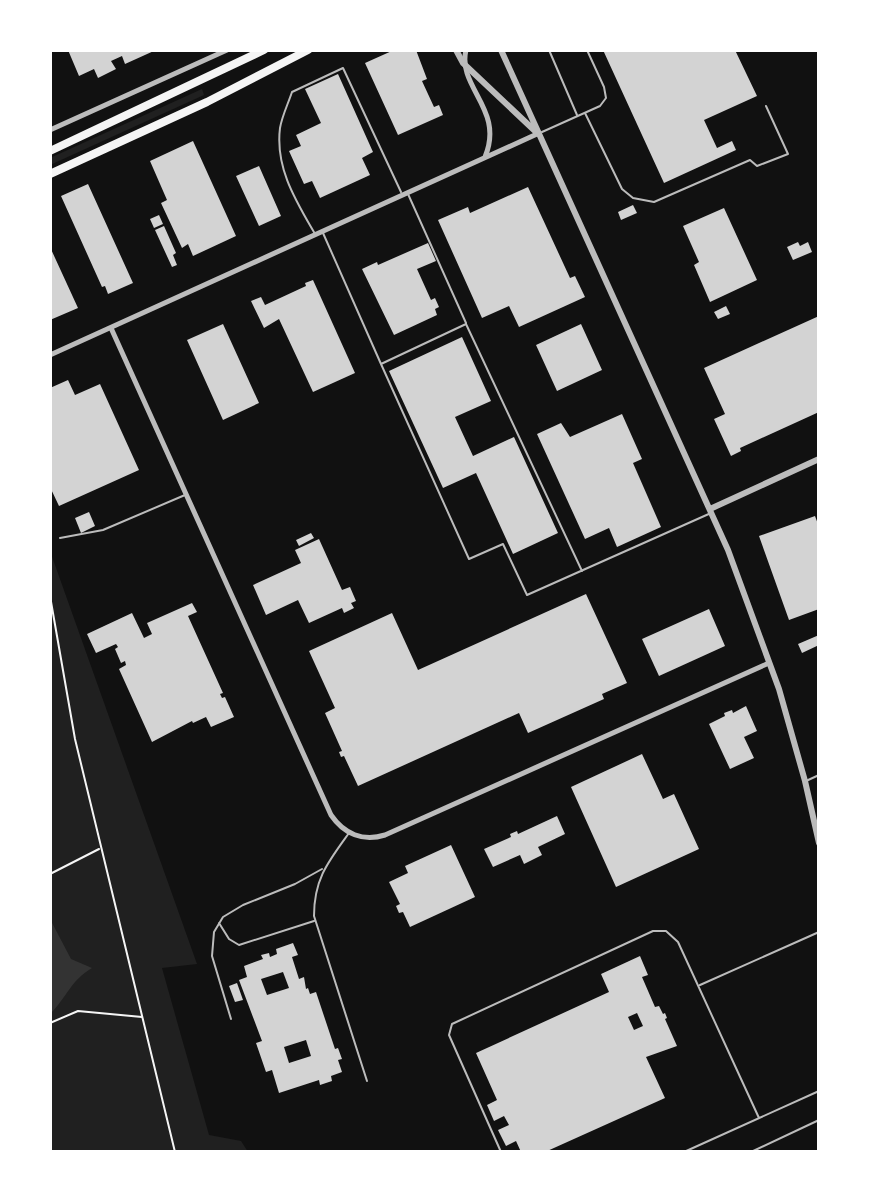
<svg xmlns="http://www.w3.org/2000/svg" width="869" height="1202" viewBox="0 0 869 1202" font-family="'Archivo Narrow',sans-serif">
<rect width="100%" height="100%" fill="#111"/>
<!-- green -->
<path fill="#202020" d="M202 89 204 95 50 165V158Z
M50 551 197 964 162 968 209 1135 241 1141 248 1152H50Z"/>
<!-- water -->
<path fill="#333" d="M50 919 71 959 92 968C70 981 68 996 50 1014Z"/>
<!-- building -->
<path fill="#d3d3d3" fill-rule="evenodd" d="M68 50H156L125 64 122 56 111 61 116 69 98 78 94 69 79 76Z
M394 50H416L427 79 422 81 434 107 439 105 443 115 398 135 365 63Z
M603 50H735L757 96 704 120 717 148 732 141 736 150 664 183Z
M338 74 373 152 362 158 370 175 320 198 312 181 304 184 289 151 301 146 296 135 321 123 305 89Z
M193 141 236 236 193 256 188 244 182 248 161 203 167 200 150 161Z
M259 166 281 216 259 226 236 176Z
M88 184 133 283 108 294 105 286 102 287 61 196Z
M528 187 570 278 575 276 585 297 519 327 509 306 482 318 438 220 468 207 470 213Z
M633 205 637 213 621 220 618 212Z
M724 208 757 280 710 302 694 265 699 262 683 226Z
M159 215 163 224 154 228 150 219Z
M164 226 176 253 173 255 177 265 172 267 155 230Z
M798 242 800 246 808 242 812 252 793 260 787 247Z
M428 243 436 261 417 269 431 300 435 298 439 307 435 309 437 315 394 335 362 269 377 262 378 265Z
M50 247 78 308 50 320Z
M313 280 355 373 313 392 279 319 264 328 251 301 261 297 265 305 306 286 305 283Z
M726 306 730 314 718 319 714 312Z
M819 316V412L740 448 741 451 731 456 714 419 725 414 704 368Z
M223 324 259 403 223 420 187 340Z
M581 324 602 370 557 391 536 345Z
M462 337 491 401 455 417 473 456 514 437 558 533 513 554 476 473 443 488 389 371Z
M68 380 75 395 100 384 139 470 59 506 50 487V388Z
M622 414 642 459 633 463 661 527 617 547 609 528 585 539 537 434 561 423 570 437Z
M89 512 95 526 81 533 75 518Z
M815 516 819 527V609L789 620 759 536Z
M311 533 314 538 299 546 296 540Z
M319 539 342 590 350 587 356 601 351 603 354 608 344 613 342 608 309 623 298 600 266 615 253 585 301 563 295 550Z
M586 594 627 683 602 694 604 699 528 733 519 713 358 786 344 756 341 757 339 752 342 751 325 713 335 708 309 651 392 613 418 670Z
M192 603 197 612 188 616 223 693 220 694 222 698 225 697 234 717 211 727 206 717 193 723 192 721 152 742 119 669 126 665 125 661 121 663 115 649 118 647 116 644 96 653 87 634 132 613 144 638 152 634 147 623Z
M709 609 725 646 659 676 642 639Z
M819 635V645L802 653 798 644Z
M746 706 757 731 744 737 754 758 730 769 709 724 725 716 724 713 732 710 733 713Z
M642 754 663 799 674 794 699 849 616 887 571 787Z
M557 816 565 834 538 847 542 855 524 864 520 855 493 867 484 849 511 837 510 834 517 831 518 834Z
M451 845 475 897 410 927 403 912 399 913 396 906 400 904 389 882 408 873 405 866Z
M293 943 298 955 292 957 299 979 304 977 306 989 308 988 310 994 316 992 335 1049 338 1048 342 1059 338 1060 342 1072 331 1076 332 1081 320 1085 319 1080 279 1093 272 1070 266 1072 256 1043 262 1041 239 980 247 977 244 966 263 959 261 955 269 953 270 957 277 954 276 949ZM283 972 289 988 267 995 261 979ZM306 1040 311 1056 289 1063 284 1047Z
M640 956 648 975 642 977 655 1007 659 1006 663 1014 665 1013 667 1018 665 1019 677 1046 646 1057 665 1098 545 1152H521L516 1141 506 1146 498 1130 509 1125 504 1116 494 1121 487 1105 497 1100 476 1053 609 992 601 974ZM637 1013 643 1026 634 1030 628 1017Z
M237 983 243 1000 235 1002 229 986Z"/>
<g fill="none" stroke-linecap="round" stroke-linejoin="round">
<!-- path -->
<path stroke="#f5f5f5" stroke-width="2" d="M50 596 75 739 175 1152
M50 874 99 849
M50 1023 78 1011 142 1017"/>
<!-- service -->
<path stroke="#bcbcbc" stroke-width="2" d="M549 50 577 115
M585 113 622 189 633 198 654 202 750 160 757 166 788 154 766 106
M542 132 600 106 606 98 604 87 587 50
M408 194 466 323
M323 233 381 364 466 324 582 571
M315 234C296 201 275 168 280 128 282 116 288 104 292 92L343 68 401 192
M381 364 469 559 503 544 527 595 711 513
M60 538 103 530 185 495
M806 781 819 775
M349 833C328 862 314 879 314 916L367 1081
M219 923 229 939 239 945 314 921
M700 985 819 932
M231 1019 212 956 214 932 223 917 243 905 295 884 322 869
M501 1152 449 1035 452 1024 653 931H666L678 942 759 1118
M684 1152 819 1091
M751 1152 819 1120"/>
<!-- minor -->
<path stroke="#bcbcbc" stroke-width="5" d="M466 50C457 88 505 109 485 157
M50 130 227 50
M111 328 331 815C344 834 363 842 385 835L769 663
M50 355 537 134"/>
<!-- tertiary -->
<path stroke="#bcbcbc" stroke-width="6" d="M456 50 463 63 535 131
M501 50 728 550 779 689 805 781 819 843
M710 509 819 459"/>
<!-- trunk -->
<path stroke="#f5f5f5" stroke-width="8" d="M50 151 264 50
M50 174 207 102 308 50"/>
</g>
<!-- border -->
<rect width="869" height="1202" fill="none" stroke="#ffffff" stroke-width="104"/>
</svg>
